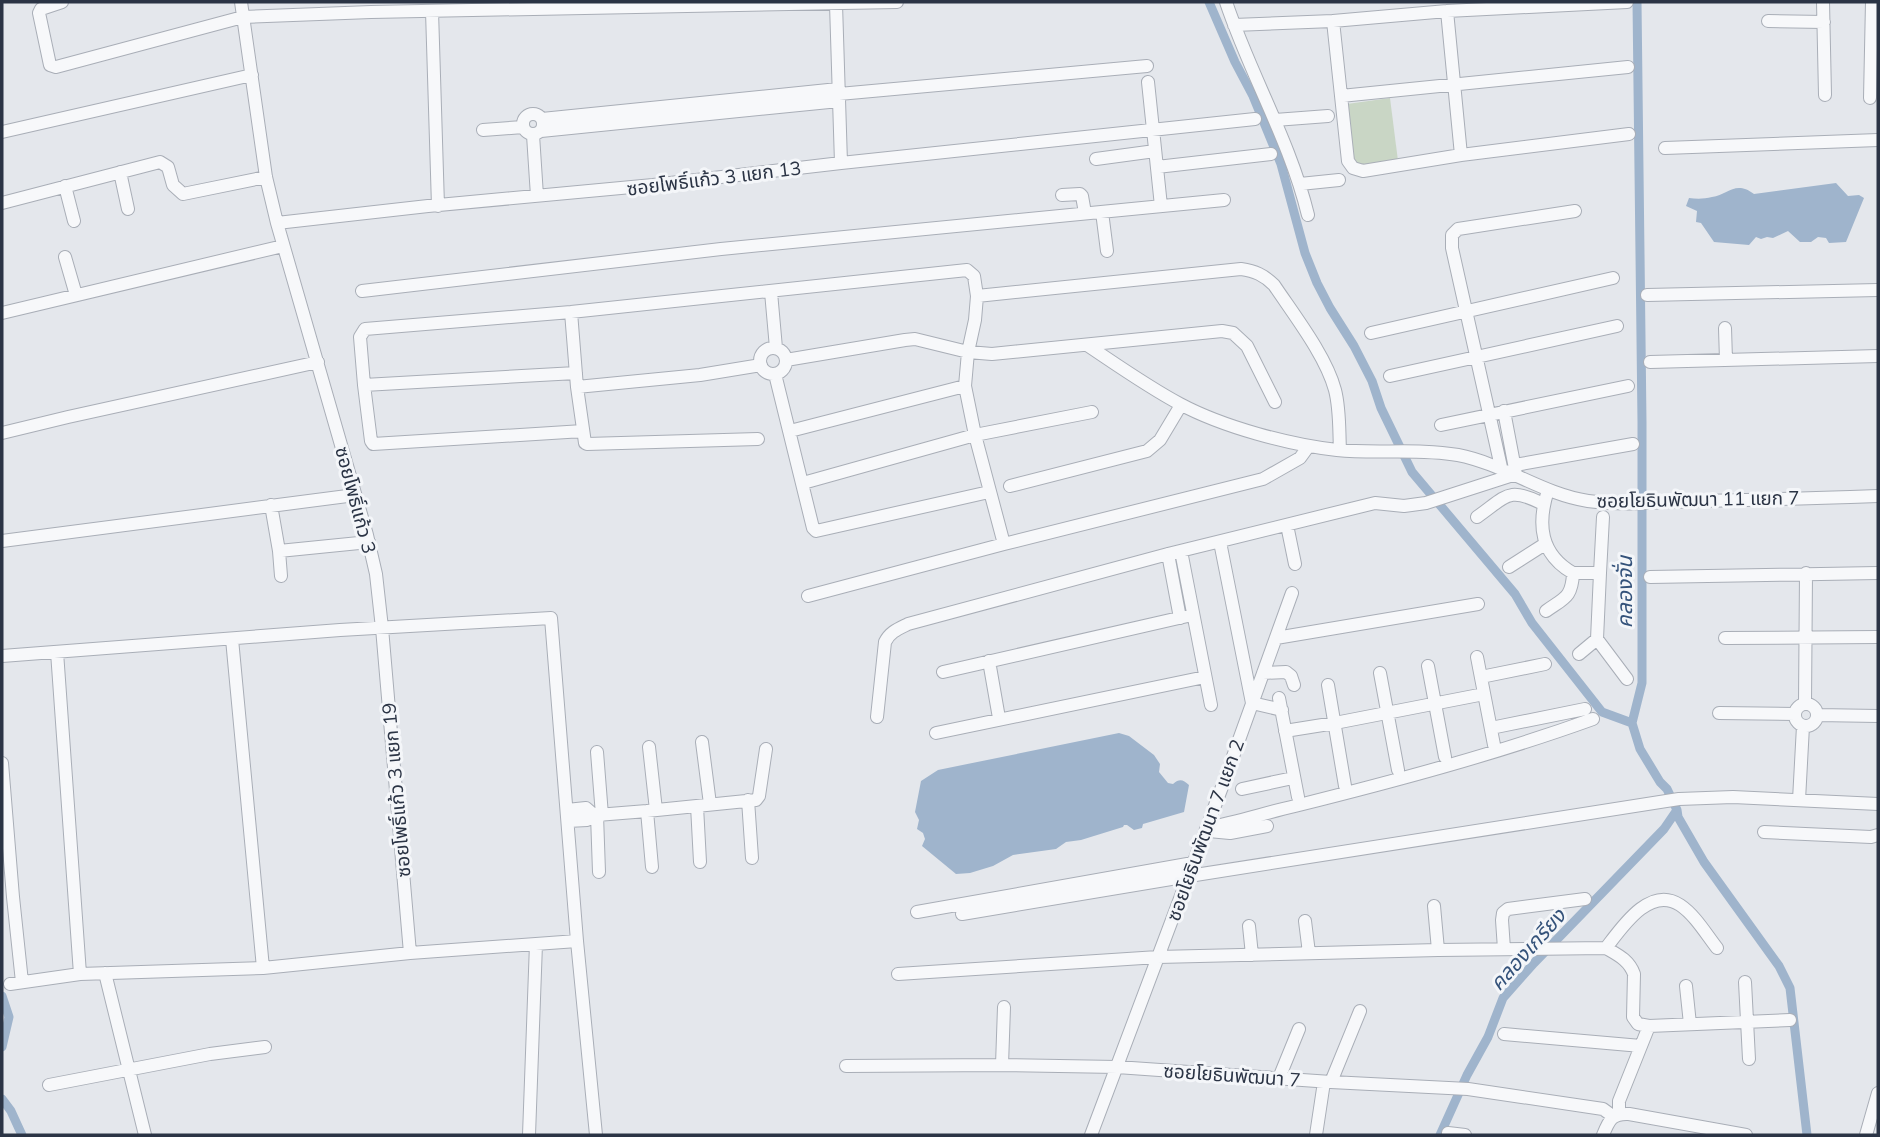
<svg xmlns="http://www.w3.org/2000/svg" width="1880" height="1137" viewBox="0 0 1880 1137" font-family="Mulish,'Noto Sans Thai',sans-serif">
<rect width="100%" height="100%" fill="#e4e7ec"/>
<!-- green -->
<path fill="#c9d6c5" d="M1390 98 1398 161 1355 166 1347 104Z"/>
<!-- water -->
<path fill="#9fb4cc" d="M1836 183 1848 196 1859 195 1864 198 1846 242 1829 243 1826 238 1818 237 1811 242H1800L1788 231 1773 238 1767 237 1761 239 1756 237 1749 245 1714 242 1701 223 1696 222 1697 211 1686 206 1689 198C1697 199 1704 199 1712 197 1728 195 1735 180 1754 194Z
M1119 733 1129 736 1154 755 1160 764 1159 772 1168 783 1173 784C1180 778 1183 780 1189 785L1184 812 1143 824 1142 828 1134 830 1127 825H1124L1123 827 1081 840 1066 842 1056 849 1013 855 993 866 970 873 956 874 922 846 925 839 923 833 917 829 919 820 915 812 921 781 938 770Z"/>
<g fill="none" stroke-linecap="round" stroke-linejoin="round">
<!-- canal -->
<path stroke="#9fb4cc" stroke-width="9" d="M1209 2 1235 62 1253 96 1281 164 1305 253 1317 283 1330 308 1354 346 1372 381 1381 408 1412 472 1515 594 1532 623 1602 712 1632 723
M1637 2 1642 422V683L1632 723 1640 749 1660 782 1667 789 1677 810 1678 817 1704 862 1779 966 1790 988 1807 1135
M2 996 9 1017 2 1047
M2 1099 11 1111 22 1135
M1440 1135 1467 1075 1488 1037 1503 998 1534 963 1664 829 1677 810"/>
<defs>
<path id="minor" d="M62 2 41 9 39 13 50 65 56 67 243 17 371 12 897 2
M241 2 266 177 277 223 367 535 376 574 382 628 410 953
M1226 2C1250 74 1290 141 1308 215
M1823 2 1825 95
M836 4 841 163
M432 11 438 206
M1447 11 1461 155
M1333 21 1348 161 1353 168 1363 171 1461 155 1629 134
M1768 21 1824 22
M1234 25 1333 21 1447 11 1627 2
M1148 82 1161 206
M839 94 1147 66
M1341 96 1628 67
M1870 98 1872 2
M523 124a10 10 0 1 1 20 0a10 10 0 1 1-20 0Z
M542 119 838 89
M1275 120 1328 116
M483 130 523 127
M541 131 839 101
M2 132 252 75
M533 135 537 196
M1665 148 1878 140
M1096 159 1155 151
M1157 167 1271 154
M120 172 128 209
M1300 184 1339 180
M65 186 74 221
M1062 195 1080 194 1082 196 1085 213
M2 203 160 162 168 167 173 185 183 194 266 177
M1102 212 1107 251
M277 223 428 206 653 185 841 163 1255 119
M65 257 76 295
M362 291 721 249 1224 200
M771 292 776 348
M1647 295 1878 290
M977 296 1241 269C1255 271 1264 275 1274 285 1294 315 1326 356 1335 390 1340 409 1339 430 1340 450
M571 312 577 387 585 443 587 444 758 439
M2 313 283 246
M1725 328 1726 360
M1371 333 1613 278
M1087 345C1117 365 1148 387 1180 404 1223 427 1290 445 1337 450 1377 454 1418 448 1458 455 1504 464 1542 494 1588 501 1624 506 1662 502 1699 501 1758 500 1818 498 1878 496
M760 361a13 13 0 1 1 26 0a13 13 0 1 1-26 0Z
M786 360 905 340 915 339 968 352 992 354 1222 331 1233 333 1247 346 1275 402
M1650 362 1878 356
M775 374 813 528 816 531 989 492
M1390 376 1617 326
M364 385 576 373
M577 387 700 375 761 365
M1441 425 1628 386
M583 431 373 444 371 441 364 385 360 337 365 329 571 312 967 270 974 276 977 296 975 320 968 352 965 386 975 435 1004 544
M790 431 965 386
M2 433 68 417 318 362
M1515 465 1633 444
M1501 467 1452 248V235L1458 229 1575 211
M803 483 975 435 1092 412
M1010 486 1147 451 1160 440 1181 405
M271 505 279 551 281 576
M1477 517C1507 496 1508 486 1543 504
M1287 525 1295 564
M2 541 355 495
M1220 542 1252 703 1282 710
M279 551 369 542
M1181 551 1211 705
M1168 554 1180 618
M1509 567 1545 544
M1573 573H1600L1597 639 1579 654
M1600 573 1603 517
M1650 577 1878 573
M808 596 1004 544 1263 479 1300 458 1308 447
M1546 611C1564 598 1572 598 1573 573 1540 554 1537 524 1548 490
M1276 638 1478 604
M1725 638 1878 637
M232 639 263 968
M1597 639 1627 679
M57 652 80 974
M2 656 340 630 551 618 577 941 596 1135
M1477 657 1494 745
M989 661 999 718
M1428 666 1445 757
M943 672 1192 615
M1263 673 1286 672 1291 676 1294 685
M1380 673 1398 770
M1481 677 1545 664
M1328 685 1345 786
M1279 698 1298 797
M1805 703 1806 573
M1795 715a11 11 0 1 1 22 0a11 11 0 1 1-22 0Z
M1719 713 1795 714
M1817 715 1878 716
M877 717 885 642C890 632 898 629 908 624L1168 554 1375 503 1404 506 1426 503 1516 474 1504 411
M1491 728 1585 709
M1285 731 1335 723 1484 694
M936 733 1205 677
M702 742 710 804
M649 747 656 810
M597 752 602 815
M2 763 13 897 22 982
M1242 789 1293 778
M748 800 752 858
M1799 800 1803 726
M697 806 700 862
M567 810 586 808 594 815
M647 811 652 867
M597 815 599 872
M568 821 587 820 597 815 647 811 756 800 759 796 766 749
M1207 828C1237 822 1265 813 1295 806 1395 781 1496 754 1593 719
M1209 831 1230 833 1267 826
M1764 832 1871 837 1878 835
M1434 906 1438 950
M917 912 1193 863
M962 914 1189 876 1679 799 1733 797 1878 804
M1305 921 1309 953
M1249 926 1252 955
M1606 948C1622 927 1650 885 1680 905 1695 915 1706 934 1717 948
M1504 949 1502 920 1503 913 1508 909 1585 899
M105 973 145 1135
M898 974 1158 957 1438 950 1606 948C1618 955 1629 960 1634 974L1633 1017 1638 1024 1649 1026 1790 1020
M1745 982 1749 1059
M10 984 80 974 263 968 410 953 577 941
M1686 986 1690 1024
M1504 1034 1641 1046
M1002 1065 1004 1007
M846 1066 1002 1065 1117 1067 1331 1082 1468 1089 1603 1109 1614 1117
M1279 1078 1299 1029
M1331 1082 1360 1011
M49 1085 210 1054 265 1047
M1619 1114V1101L1649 1026
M1448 1133 1465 1135
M529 1135 536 944
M1091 1135 1222 787 1292 593
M1316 1135 1324 1082
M1603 1135C1609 1120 1612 1113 1629 1114L1746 1135
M1866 1135 1878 1093"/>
</defs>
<!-- minor casing -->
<use href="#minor" stroke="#a9aeb7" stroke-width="14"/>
<!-- minor -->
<use href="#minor" stroke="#f7f8fa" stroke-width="12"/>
</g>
<g text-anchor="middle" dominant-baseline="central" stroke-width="6" stroke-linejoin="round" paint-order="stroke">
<!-- street labels -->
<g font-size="19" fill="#2b3445" stroke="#f4f6f9">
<text transform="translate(714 178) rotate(-7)">ซอยโพธิ์แก้ว 3 แยก 13</text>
<text transform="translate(1698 499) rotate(-1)">ซอยโยธินพัฒนา 11 แยก 7</text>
<text transform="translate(356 500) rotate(75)">ซอยโพธิ์แก้ว 3</text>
<text transform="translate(396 790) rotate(-95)">ซอยโพธิ์แก้ว 3 แยก 19</text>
<text transform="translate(1205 830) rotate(-70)">ซอยโยธินพัฒนา 7 แยก 2</text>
<text transform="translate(1232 1075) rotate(4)">ซอยโยธินพัฒนา 7</text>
</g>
<!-- water labels -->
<g font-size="21" font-style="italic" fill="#34527a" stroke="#f4f6f9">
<text transform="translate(1624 592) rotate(-90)">คลองจั่น</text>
<text transform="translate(1527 949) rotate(-48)">คลองเกรียง</text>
</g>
</g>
<!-- border -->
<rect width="1880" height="1137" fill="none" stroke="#2b3445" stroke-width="7"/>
</svg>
